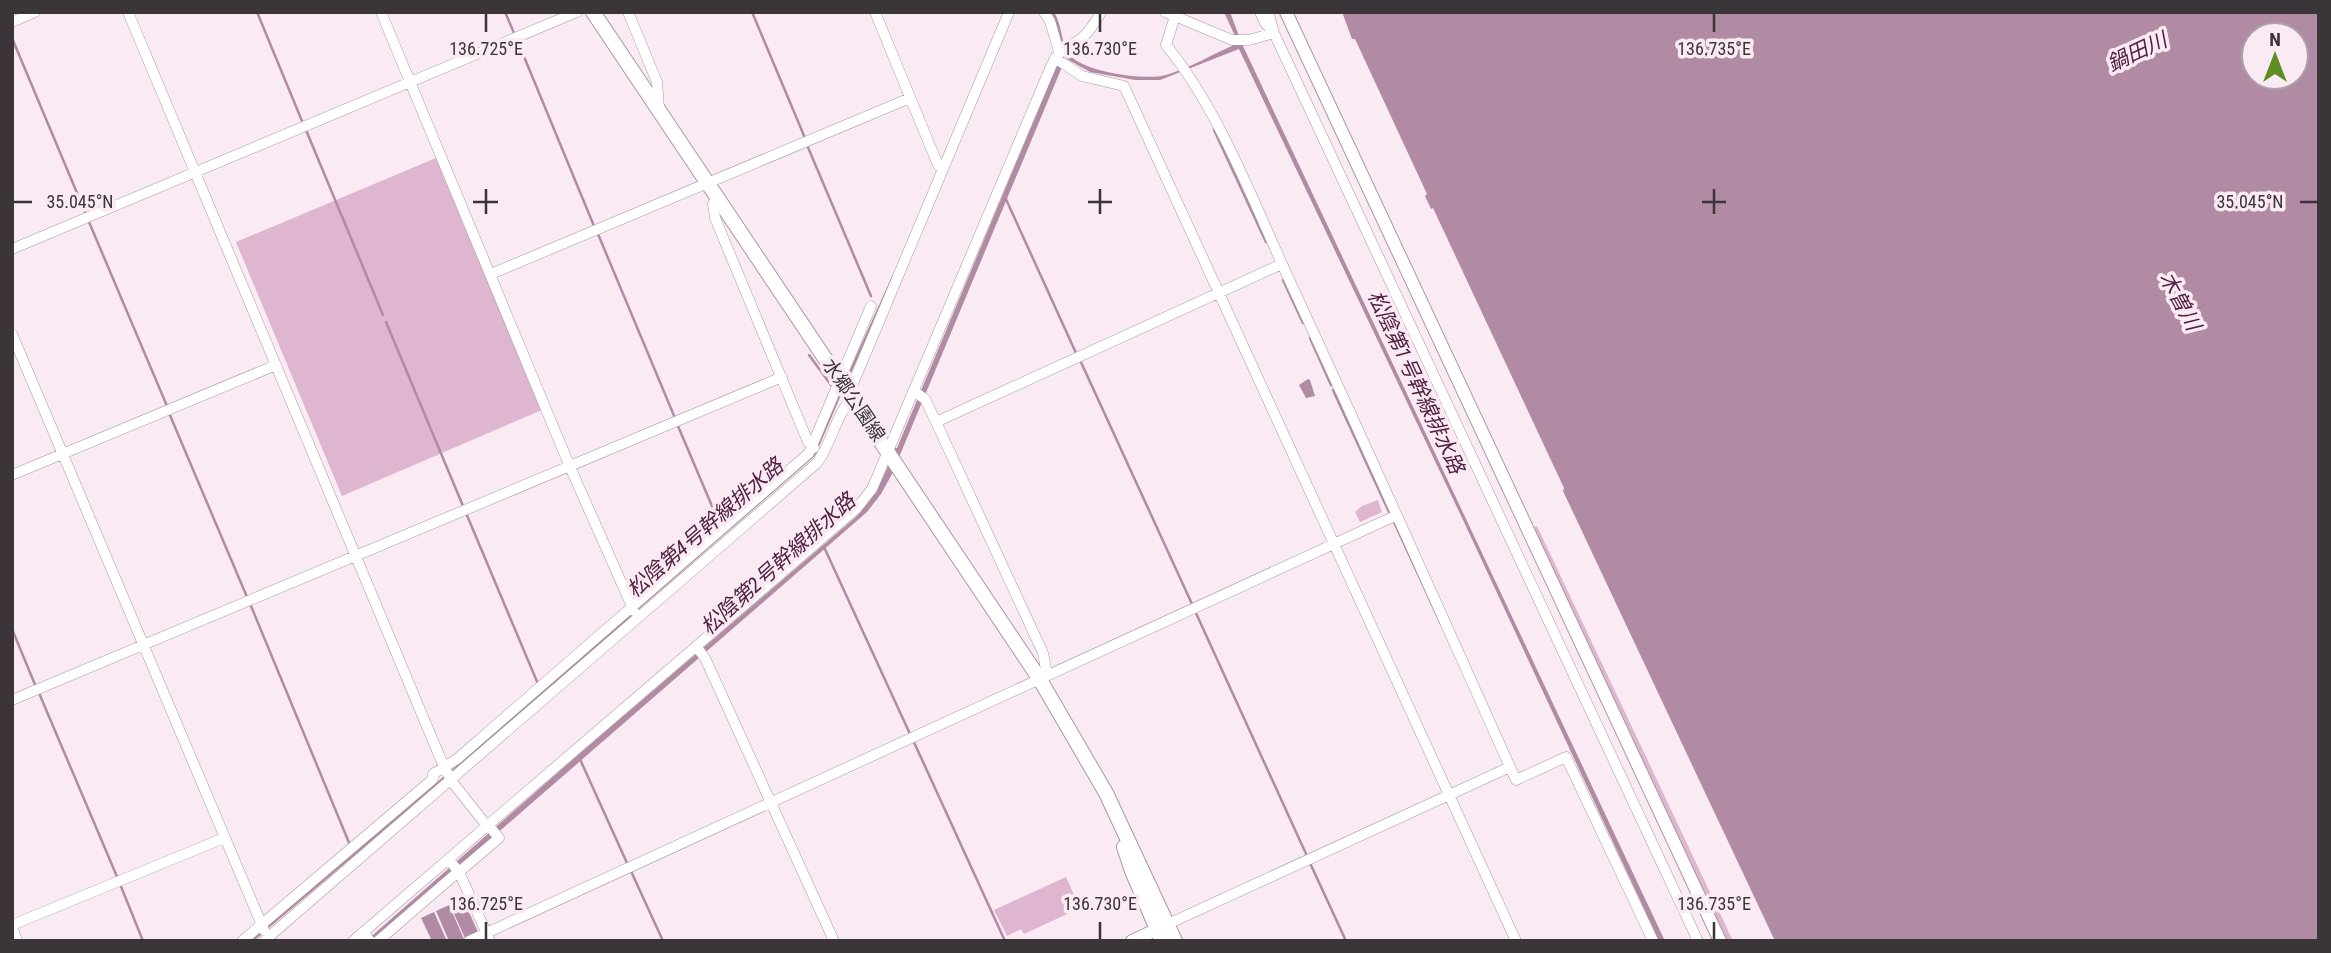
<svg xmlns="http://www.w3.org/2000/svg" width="2331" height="953" viewBox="0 0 2331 953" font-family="'Roboto Condensed','Noto Sans JP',sans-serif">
<rect width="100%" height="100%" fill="#f9eaf3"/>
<!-- green -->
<path fill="#deb6cf" d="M436 158 542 410 342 496 236 242Z
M1378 500 1382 512 1360 522 1355 512 1362 506Z
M1537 526 1733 941H1725L1533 528Z
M1066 877 1080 908 1024 934 1021 929 1007 936 994 910Z"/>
<!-- water -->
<path fill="#b18ba3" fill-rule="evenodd" d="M1049 12H1054C1062 25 1061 41 1068 53 1080 72 1146 81 1166 75 1190 68 1213 54 1236 44L1235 36 1224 12H1230L1242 44 1665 941H1659L1463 520 1239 49 1160 80H1135L1090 72 1067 59 1062 67 892 474 881 494 867 512 373 941H366L579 754 856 517C876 496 885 475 895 448H897L1057 65 1064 55Z
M1342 12H2319V941H1775L1563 491 1564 488 1433 208 1431 209 1425 196 1427 194 1355 39H1352ZM2254 35H2296V77H2254Z
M1308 379 1310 380 1315 396 1306 398 1299 385Z
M463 899 478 932 465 938 450 905Z
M449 905 464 939 449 941 436 911Z
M434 912 447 941H432L421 918Z"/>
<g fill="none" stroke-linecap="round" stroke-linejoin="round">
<!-- stream -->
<path stroke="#b18ba3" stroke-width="2.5" d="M257 12 302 121
M505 12 514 33
M752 12 805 138
M12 38 85 212
M518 42 594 226
M306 130 383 315
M1214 130 1266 242
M807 145 871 296
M1005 197 1076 353
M89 222 167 406
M598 234 675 418
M1283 280 1303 323
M386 322 463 506
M1310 338 1331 385
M809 355 831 385
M1080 360 1192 604
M847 379 893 277
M1333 390 1389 512
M169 413 247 597
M678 426 720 525
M466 513 538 684
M1394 522 1441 624
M824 547 910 734
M251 606 350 845
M636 610 814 455 841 392
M1195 611 1307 856
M12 629 36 687
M39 693 118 879
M913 740 1005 941
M579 757 627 863
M1310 863 1346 941
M630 869 663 941
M120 884 143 941
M268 927 457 767 631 615
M252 941 262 932"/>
<defs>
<path id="street" d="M128 12 444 767 453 783 487 826
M381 12 570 467 634 611
M628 12 657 82 659 109
M875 12 938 165 943 169
M1044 12 1050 21 1059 52
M1165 12 1232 40H1249L1274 33 1268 12
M1260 12 1265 23 1274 33 1698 941
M12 22 35 12
M1055 58 1082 76 1124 86 1516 941
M718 199 713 204 715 218 808 442 814 448
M12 249 577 12
M491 274 910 98
M12 334 264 930
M913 391 925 399 936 422 1043 653 1047 675
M849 393 1009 12
M936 422 1282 264
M12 475 276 365
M696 646 705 658 834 941
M12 700 782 377
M1510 767 1516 780 1566 757 1653 941
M449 860 459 872 490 941
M459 872 499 838 488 825
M1168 924 1510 767C1438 607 1367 447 1293 288 1256 209 1221 112 1166 45L1175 16
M12 925 224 838
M12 926 17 941
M363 932 370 941
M242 941 433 779V774L457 759 809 453 871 306
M264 941 817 463C832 443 835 416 852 398
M353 941 856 509 872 489 1052 64C1059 49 1071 47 1083 37 1091 30 1096 21 1101 12
M378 941 458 872
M469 941 1397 515"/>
<path id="secondary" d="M1286 12 1720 941
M1132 941 1164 926"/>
<path id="primary" d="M593 12 1039 678 1106 793 1175 941
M1124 847 1132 871 1162 941"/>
</defs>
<!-- street casing -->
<use href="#street" stroke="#a799a2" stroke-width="11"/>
<!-- secondary casing -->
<use href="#secondary" stroke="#a799a2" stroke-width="14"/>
<!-- primary casing -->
<use href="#primary" stroke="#a799a2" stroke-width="16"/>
<!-- street -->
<use href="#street" stroke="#fff" stroke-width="10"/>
<!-- secondary -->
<use href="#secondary" stroke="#fff" stroke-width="12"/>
<!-- primary -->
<use href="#primary" stroke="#fff" stroke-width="14"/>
</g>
<!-- ticks -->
<path fill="none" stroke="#3b3539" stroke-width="2.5" d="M486 14V32M1100 14V32M1714 14V32M486 189V214M1100 189V214M1714 189V214M14 202H32M473 202H498M1088 202H1112M1702 202H1726M2300 202H2317M486 922V939M1100 922V939M1714 922V939"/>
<g text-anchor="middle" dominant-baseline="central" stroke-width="7" stroke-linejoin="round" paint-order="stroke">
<!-- street labels -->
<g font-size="19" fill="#3b3539" stroke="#f9eaf3">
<text transform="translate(854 400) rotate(56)">水郷公園線</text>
</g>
<!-- water labels -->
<g font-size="21" font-style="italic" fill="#512142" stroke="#f9eaf3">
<text transform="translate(2137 52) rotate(-25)">鍋田川</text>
<text transform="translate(2180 301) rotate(62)">木曽川</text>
<text transform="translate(1416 382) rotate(65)">松陰第1号幹線排水路</text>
<text transform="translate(705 528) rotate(-41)">松陰第4号幹線排水路</text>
<text transform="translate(778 564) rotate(-42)">松陰第2号幹線排水路</text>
</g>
</g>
<g font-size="18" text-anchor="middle" fill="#3b3539" stroke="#f9eaf3" stroke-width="7" stroke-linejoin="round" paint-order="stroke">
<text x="486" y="55">136.725°E</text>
<text x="1100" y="55">136.730°E</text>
<text x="1714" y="55">136.735°E</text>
<text x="80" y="208">35.045°N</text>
<text x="2250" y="208">35.045°N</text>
<text x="486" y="910">136.725°E</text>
<text x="1100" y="910">136.730°E</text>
<text x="1714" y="910">136.735°E</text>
</g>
<!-- border -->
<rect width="2331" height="953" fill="none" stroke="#3b3539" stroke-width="28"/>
<!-- north arrow -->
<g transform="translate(2275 56)"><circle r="33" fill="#f9eaf3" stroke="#ada2a9" stroke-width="2"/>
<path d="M0-5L12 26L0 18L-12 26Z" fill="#5e8e22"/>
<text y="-10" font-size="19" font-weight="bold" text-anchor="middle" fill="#3b3539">N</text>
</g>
</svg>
